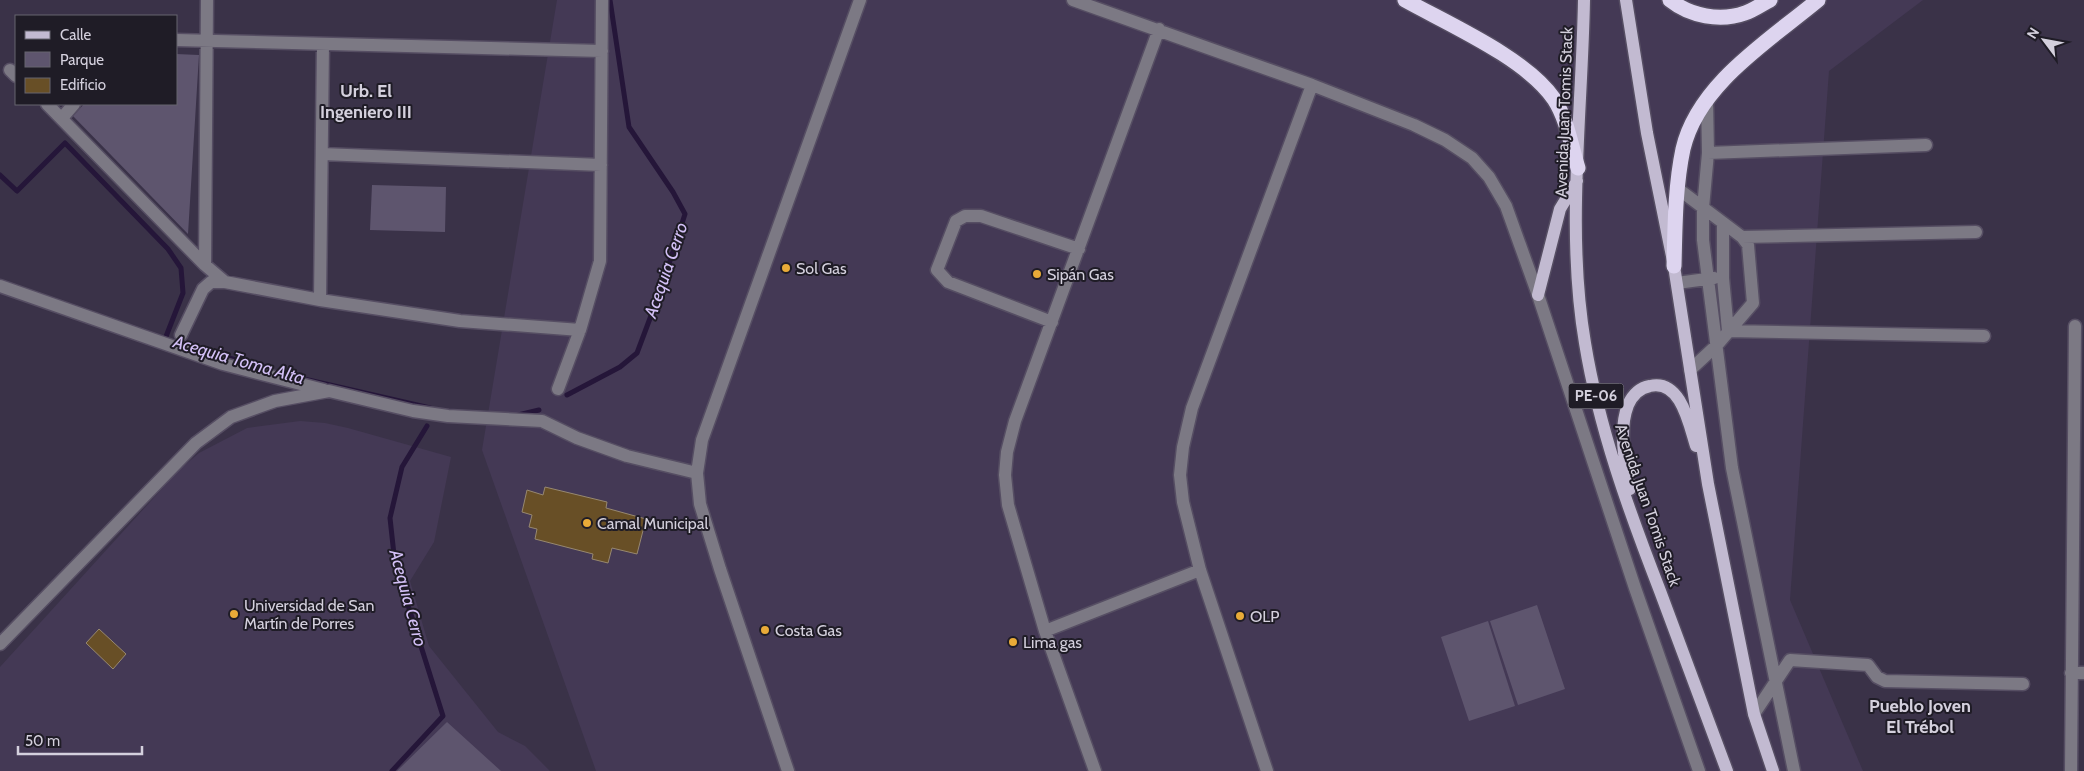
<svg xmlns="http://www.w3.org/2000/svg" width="2084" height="771" viewBox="0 0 2084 771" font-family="Cabin,sans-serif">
<rect width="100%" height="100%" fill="#3a3248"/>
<!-- built -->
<path fill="#443955" d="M557 0H1923L1829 71 1790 600 1863 771H596L482 450Z
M300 421 325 423 348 428 451 457 434 542 410 581 429 646 498 732 525 746 550 771H0V667L179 470 199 453 247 428Z"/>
<!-- green -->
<path fill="#5e556e" d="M176 54 199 55 188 234 73 116 84 104H176Z
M372 185 446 187 445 232 370 230Z
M1537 605 1565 689 1518 705 1490 621Z
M1488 621 1515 706 1469 721 1441 637Z
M447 722 501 771H397Z"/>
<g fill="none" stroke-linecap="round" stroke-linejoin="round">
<!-- stream -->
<path stroke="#251639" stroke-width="5" d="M0 175 17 191 65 143 168 249 181 268 183 293 165 339 168 340
M193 347 262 368
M304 379 430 408
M567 395 620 367 637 353 661 289 685 214 673 192 629 127 610 0
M518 415 539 410
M392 771 443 716 395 564 390 518 402 467 427 426"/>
</g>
<!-- building -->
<path fill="#684f26" stroke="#978870" d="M545 487 607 502 606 508 646 519 637 554 612 548 608 563 592 559 593 554 535 539 537 529 529 527 532 515 522 512 527 490 543 495Z
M99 629 126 654 113 669 86 643Z"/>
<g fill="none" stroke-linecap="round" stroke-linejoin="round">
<defs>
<path id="minor" d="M1073 0 1312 85 1414 125 1445 140 1472 158 1489 177 1506 206 1538 295 1635 588 1699 771
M176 40 602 51
M10 70 16 76
M1707 99 1708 153 1703 208V240L1732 468 1794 771
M47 104 205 265 225 282 320 300 460 321 580 330
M62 118 74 104
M1708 153 1926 145
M322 154 601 165
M1677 188 1742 237 1748 245 1753 303 1717 345 1690 370
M1723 223V278L1728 331 1984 336
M1742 237 1976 232
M205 265 207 0
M1677 283 1714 278
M0 286 223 364 324 390
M320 300 323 44
M1052 322 948 282 937 270 956 221 965 216H981L1079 249
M181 335 203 289 211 282H225
M558 389 580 330 600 261 602 0
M697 473 702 440 860 0
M1045 631 1200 570
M0 644 196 443 231 417 275 401 329 391 413 411 448 416 542 421 577 438 627 456 697 473 700 504 720 569 788 771
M2071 673H2084
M1754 714 1790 660 1868 665 1877 677 1885 681 2023 684
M1095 771 1045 631 1008 505 1005 475 1007 452 1015 421 1159 29
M1267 771 1200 570 1183 502 1180 475 1183 447 1192 408 1312 85
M2071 771 2075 326"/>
<path id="major" d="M1584 0C1582 113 1566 232 1585 343 1599 429 1629 511 1660 591 1682 651 1705 711 1727 771
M1626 0 1647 133 1674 266 1708 484 1754 714 1773 771
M1538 295 1560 209 1577 181
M1630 489C1625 463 1618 431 1628 405 1632 396 1639 388 1650 386 1681 379 1689 424 1696 446"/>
<path id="highway" d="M1405 0C1448 24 1526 58 1554 99 1567 119 1571 145 1578 168
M1670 0C1690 16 1720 22 1745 13 1754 10 1762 4 1770 0
M1674 266C1675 227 1675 187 1683 149 1698 84 1770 40 1818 0"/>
</defs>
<!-- minor casing -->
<use href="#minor" stroke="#564e63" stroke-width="15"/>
<!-- major casing -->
<use href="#major" stroke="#564e63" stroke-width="15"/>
<!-- highway casing -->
<use href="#highway" stroke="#564e63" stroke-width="18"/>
<!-- minor -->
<use href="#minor" stroke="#7c7984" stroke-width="12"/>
<!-- major -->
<use href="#major" stroke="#c2bad1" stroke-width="12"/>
<!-- highway -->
<use href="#highway" stroke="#ddd4ef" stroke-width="15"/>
</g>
<!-- markers -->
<g fill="#e9ab38" stroke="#1f1c26" stroke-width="2">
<circle cx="786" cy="268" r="5"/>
<circle cx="1037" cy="274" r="5"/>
<circle cx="587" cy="523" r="5"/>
<circle cx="234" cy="614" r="5"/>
<circle cx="1240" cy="616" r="5"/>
<circle cx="765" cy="630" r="5"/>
<circle cx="1013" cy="642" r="5"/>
</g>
<g text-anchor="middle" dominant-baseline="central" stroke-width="4" stroke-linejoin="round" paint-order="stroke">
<!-- shield labels -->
<rect fill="#1f1c26" stroke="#9e9aa6" stroke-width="1" x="1568.5" y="383.5" width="55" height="25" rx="4"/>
<g font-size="15" font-weight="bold" fill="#d4d0dd">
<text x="1596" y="396">PE-06</text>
</g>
<!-- street labels -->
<g font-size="16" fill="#d4d0dd" stroke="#1f1c26">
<text transform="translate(1564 112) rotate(-88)">Avenida Juan Tomis Stack</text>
<text transform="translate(1648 505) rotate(71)">Avenida Juan Tomis Stack</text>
</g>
<!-- poi labels -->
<g font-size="16" fill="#d4d0dd" stroke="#1f1c26" text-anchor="start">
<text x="796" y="268">Sol Gas</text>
<text x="1047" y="274">Sipán Gas</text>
<text x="597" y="523">Camal Municipal</text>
<text x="244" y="605">Universidad de San<tspan x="244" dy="18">Martín de Porres</tspan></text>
<text x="1250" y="616">OLP</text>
<text x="775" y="630">Costa Gas</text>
<text x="1023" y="642">Lima gas</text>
</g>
<!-- neighbourhood labels -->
<g font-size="18" font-weight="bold" fill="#d4d0dd" stroke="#1f1c26">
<text x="366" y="91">Urb. El<tspan x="366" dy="21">Ingeniero III</tspan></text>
<text x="1920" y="706">Pueblo Joven<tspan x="1920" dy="21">El Trébol</tspan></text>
</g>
<!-- water labels -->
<g font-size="18" font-style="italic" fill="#d3c0f6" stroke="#1f1c26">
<text transform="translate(666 270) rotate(-71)">Acequia Cerro</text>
<text transform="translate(239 360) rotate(16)">Acequia Toma Alta</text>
<text transform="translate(408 598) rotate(75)">Acequia Cerro</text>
</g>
</g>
<!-- legend -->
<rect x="15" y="15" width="162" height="90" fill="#1f1c26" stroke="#67646f"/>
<rect x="25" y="31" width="25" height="8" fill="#c2bad1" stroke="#67646f"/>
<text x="60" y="40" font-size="15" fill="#d4d0dd">Calle</text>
<rect x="25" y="52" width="25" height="15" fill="#5e556e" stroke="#67646f"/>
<text x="60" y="65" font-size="15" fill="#d4d0dd">Parque</text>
<rect x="25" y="78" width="25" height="15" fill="#684f26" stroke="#67646f"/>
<text x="60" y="90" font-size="15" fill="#d4d0dd">Edificio</text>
<!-- north arrow -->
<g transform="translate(2044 40) rotate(302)" stroke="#1f1c26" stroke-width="4" paint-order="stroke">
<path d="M0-4L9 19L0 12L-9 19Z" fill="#d4d0dd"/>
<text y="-8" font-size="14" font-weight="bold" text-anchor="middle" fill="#d4d0dd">N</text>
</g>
<!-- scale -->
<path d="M18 746v8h124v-8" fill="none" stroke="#d4d0dd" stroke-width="2.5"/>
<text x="25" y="746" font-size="15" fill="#d4d0dd" stroke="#1f1c26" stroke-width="4" paint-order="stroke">50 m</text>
</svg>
